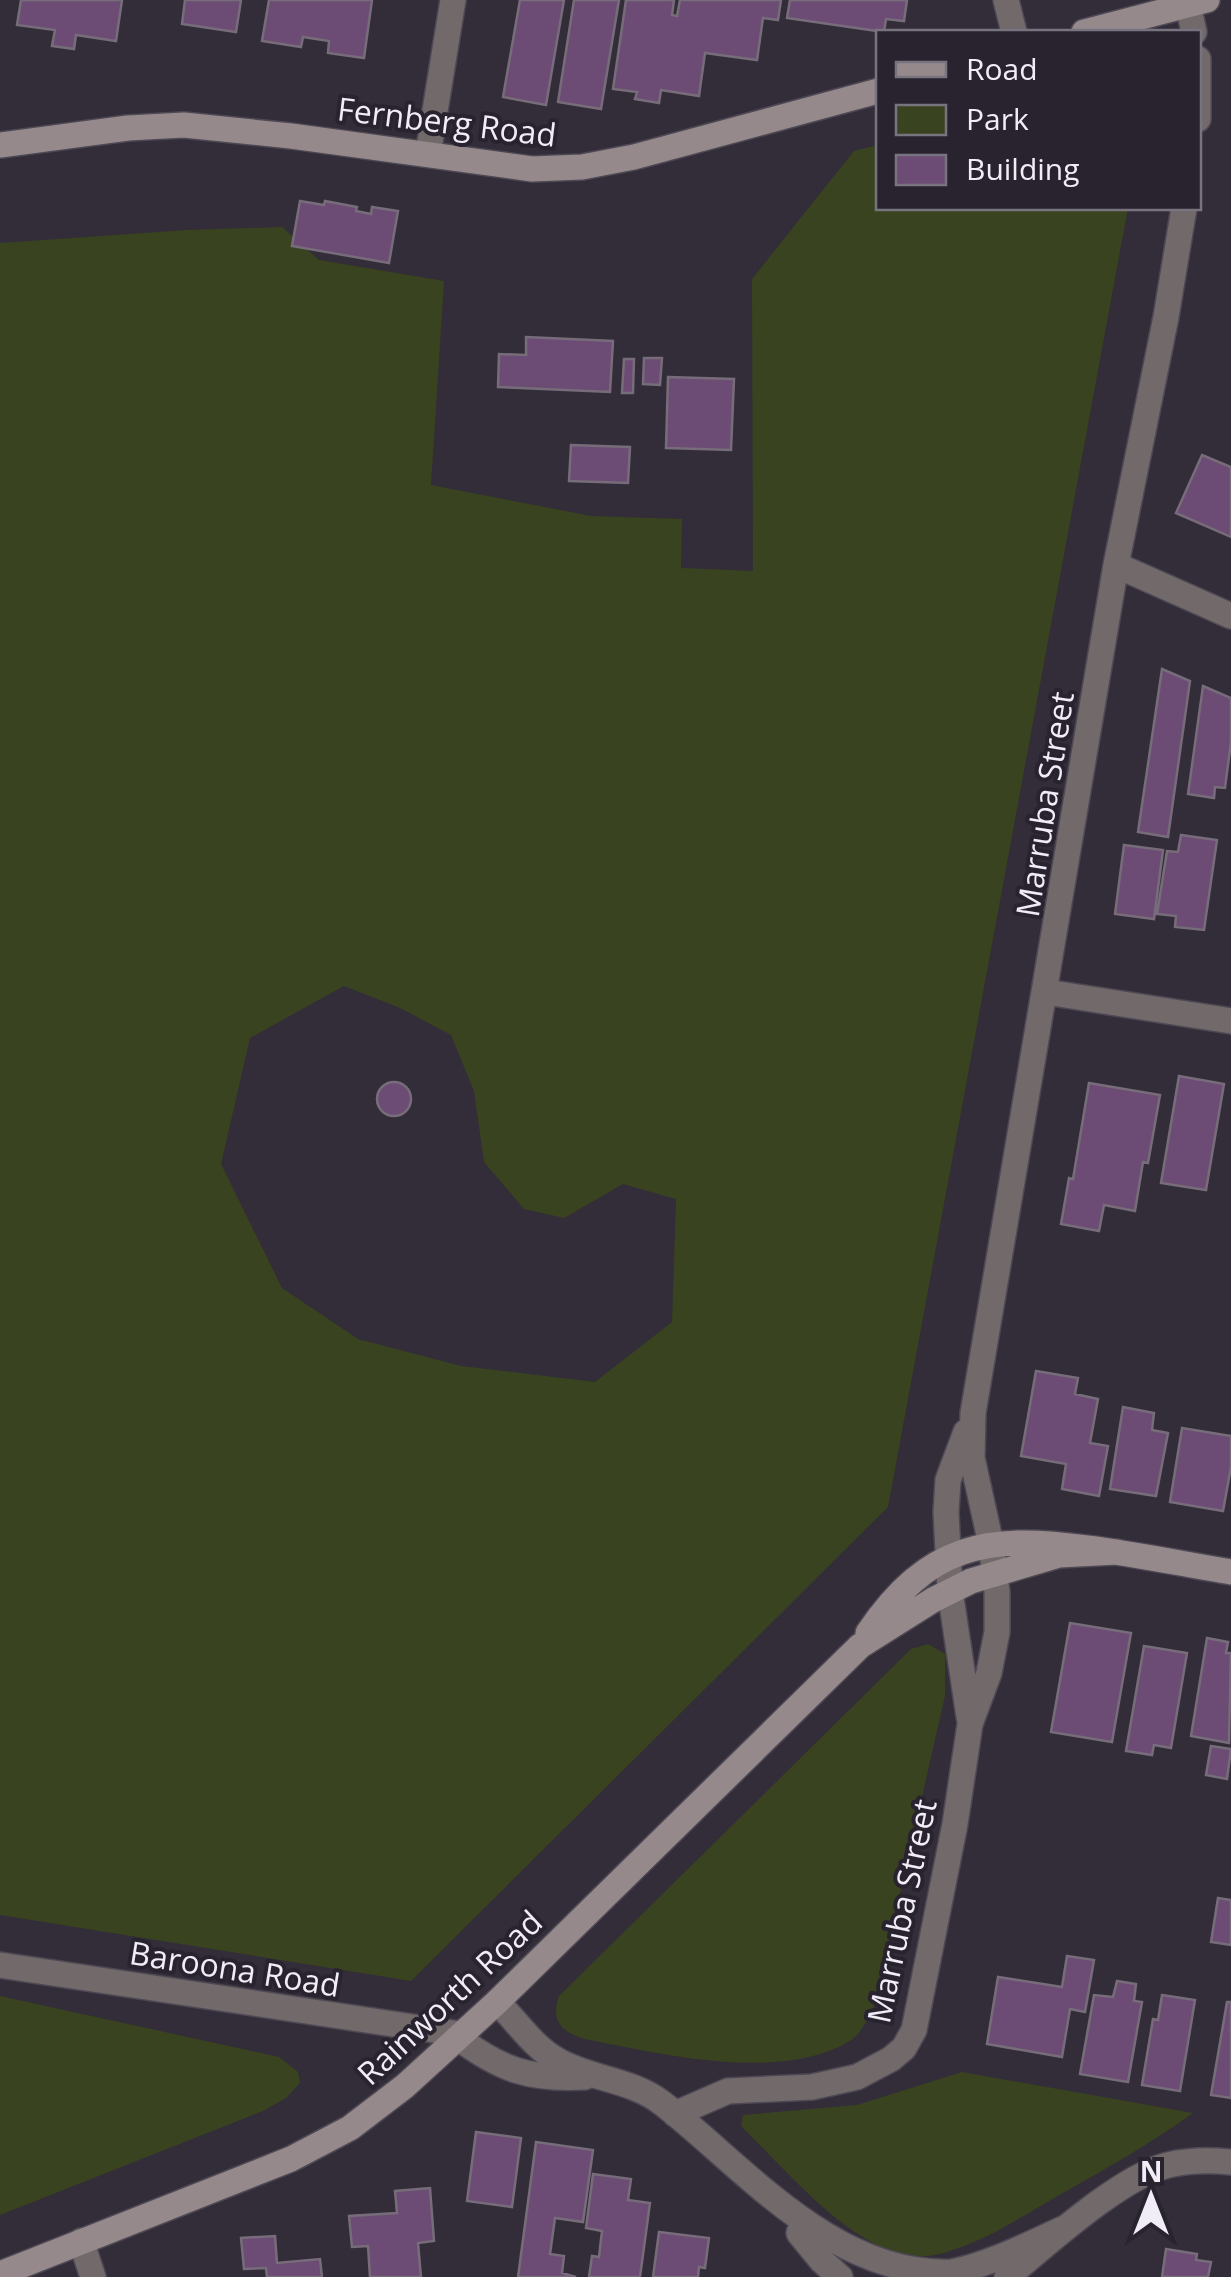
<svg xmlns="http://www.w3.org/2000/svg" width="1231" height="2277" viewBox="0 0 1231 2277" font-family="'Open Sans',sans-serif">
<rect width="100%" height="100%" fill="#322d39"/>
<!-- green -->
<path fill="#3a431f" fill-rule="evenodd" d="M878 145V208H1128L888 1507 411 1981 0 1915V243L187 230 282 227 319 260 444 281 431 485 591 516 682 519 681 568 753 571 752 279 854 151ZM344 986 400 1008 451 1035 474 1091 484 1162 524 1209 564 1218 623 1184 676 1199 672 1322 595 1382 461 1366 358 1339 282 1288 221 1164 250 1038Z
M928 1644 945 1654V1696L873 2011C867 2020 860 2035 850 2041 781 2083 660 2054 585 2039 562 2032 550 2022 559 1996L911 1649Z
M0 1996 279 2057 298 2072 300 2083 286 2098 263 2111 0 2215Z
M962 2072 1193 2113C1149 2145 1103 2170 1056 2197 1019 2218 981 2244 939 2254 928 2257 913 2257 901 2254 843 2240 783 2167 741 2126L743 2115 857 2105Z"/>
<!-- building -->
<path fill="#6c4c74" stroke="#776c79" stroke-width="2.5" d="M21 0H122L116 41 76 35 74 49 52 46 55 30 17 25Z
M185 0H241L236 32 182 24Z
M269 0H372L364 58 328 53 329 41 303 37 301 47 262 41Z
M520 0H564L546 105 503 97Z
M574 0H619L601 109 558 102Z
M626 0H674L672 15 677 16 680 0H781L778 20 763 18 757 60 705 53 699 96 661 90 659 103 635 99 637 92 613 89Z
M790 0H907L904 21 886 19 884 32 787 18Z
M300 201 324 205 325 201 357 207 356 211 371 214 372 207 398 211 389 263 292 246Z
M526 337 613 341 610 392 498 387 499 354 526 355Z
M644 358H662L660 385 643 384Z
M624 359H634L633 393H622Z
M668 377 734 379 731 450 666 448Z
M571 445 630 447 628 483 569 481Z
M1202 455 1231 467V537L1176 513Z
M1162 669 1190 681 1168 837 1138 832Z
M1203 686 1231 698V742L1225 788 1215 787 1214 798 1188 794Z
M1181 835 1217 840 1204 930 1175 927 1176 916 1157 914 1167 851 1178 852Z
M1124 845 1163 850 1154 919 1115 914Z
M1179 1076 1224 1084 1206 1190 1161 1183Z
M377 1099a17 17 0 1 1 34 0a17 17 0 1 1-34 0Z
M1089 1083 1160 1095 1148 1163 1143 1162 1135 1211 1104 1205 1099 1231 1061 1224 1069 1178 1073 1179Z
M1036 1371 1078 1378 1075 1394 1098 1399 1090 1443 1108 1446 1099 1496 1062 1489 1066 1464 1021 1456Z
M1123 1407 1154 1413 1152 1430 1168 1433 1156 1496 1110 1489Z
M1182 1428 1231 1436V1467L1223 1511 1170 1502Z
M1070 1623 1131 1633 1112 1742 1051 1732Z
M1207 1638 1228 1642 1226 1653H1231L1229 1743 1191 1736Z
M1144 1646 1187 1653 1171 1748 1154 1745 1152 1755 1126 1751Z
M1211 1746 1231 1749 1227 1779 1206 1775Z
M1218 1898 1231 1900V1945L1211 1942Z
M1067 1956 1094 1960 1085 2012 1070 2009 1062 2057 987 2044 998 1977 1062 1987Z
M1117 1981 1136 1984 1134 2001 1142 2002 1128 2082 1080 2074 1094 1995 1113 1997Z
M1162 1995 1195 2000 1180 2091 1142 2085 1153 2019 1158 2020Z
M1227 2002H1231V2098L1211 2095Z
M476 2132 521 2138 512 2207 467 2201Z
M536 2142 593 2150 583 2222 555 2218 550 2254 564 2256 562 2273 576 2277H518Z
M593 2174 631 2179 628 2200 650 2203 640 2277H589L592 2256 599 2257 602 2231 586 2228Z
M430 2188 434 2241 418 2243 421 2277H370L368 2246 352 2247 349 2216 397 2213 395 2191Z
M659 2232 709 2238 705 2268 699 2267 698 2277H653Z
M275 2236 277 2263 320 2259 322 2277H267L266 2268 244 2269 241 2238Z
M1166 2249 1197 2254 1196 2260 1211 2262 1208 2277H1162Z"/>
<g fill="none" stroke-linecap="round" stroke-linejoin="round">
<defs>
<path id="street" d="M1006 0 1014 32
M1188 4 1194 32
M1198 59V119
M428 154 453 0
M1116 565 1231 616
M1046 992 1231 1021
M966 1432 948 1480 946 1512 950 1591 969 1717
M0 1965 460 2034
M497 2002C517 2021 532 2046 557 2060 589 2079 631 2079 662 2103 742 2165 833 2277 952 2272 991 2264 1029 2244 1065 2228
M457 2037C501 2070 530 2080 585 2077
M675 2114 728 2091 812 2087 857 2077 891 2059 904 2048 914 2030 955 1824 970 1724 989 1673 997 1632V1592L991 1544 972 1458 973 1413 1116 565 1166 317 1184 208
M799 2233 822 2261 840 2277
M81 2241 93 2277
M1007 2277C1047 2244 1120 2177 1168 2165 1189 2160 1210 2160 1231 2162"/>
<path id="secondary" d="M1084 32 1207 0
M0 145 128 128 184 125 291 136 532 169 582 167 634 157 878 91
M868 1633C928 1545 986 1534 1087 1548 1135 1554 1183 1564 1231 1572
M0 2274 291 2159 350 2128 405 2086 497 2002 860 1646 933 1600 971 1581 1059 1555 1117 1552"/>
</defs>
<!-- street casing -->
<use href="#street" stroke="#4d4853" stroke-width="28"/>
<!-- secondary casing -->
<use href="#secondary" stroke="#4d4853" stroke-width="28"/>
<!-- street -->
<use href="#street" stroke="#71696a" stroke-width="25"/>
<!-- secondary -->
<use href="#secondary" stroke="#95898b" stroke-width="25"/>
</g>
<g text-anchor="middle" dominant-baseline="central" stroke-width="8" stroke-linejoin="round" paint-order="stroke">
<!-- street labels -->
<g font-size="32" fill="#f1edf6" stroke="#28232f">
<text transform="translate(447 121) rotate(7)">Fernberg Road</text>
<text transform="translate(1044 804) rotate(-81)">Marruba Street</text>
<text transform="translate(901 1911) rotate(-78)">Marruba Street</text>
<text transform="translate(235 1968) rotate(9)">Baroona Road</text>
<text transform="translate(449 1997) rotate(-43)">Rainworth Road</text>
</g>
</g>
<!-- legend -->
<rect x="876" y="30" width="325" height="180" fill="#28232f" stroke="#78747f" stroke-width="2.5"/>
<rect x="896" y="62" width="50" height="15" fill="#95898b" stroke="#78747f" stroke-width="2.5"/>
<text x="966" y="80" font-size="30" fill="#f1edf6">Road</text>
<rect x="896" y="105" width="50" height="30" fill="#3a431f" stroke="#78747f" stroke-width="2.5"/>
<text x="966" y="130" font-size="30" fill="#f1edf6">Park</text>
<rect x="896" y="155" width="50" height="30" fill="#6c4c74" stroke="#78747f" stroke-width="2.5"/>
<text x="966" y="180" font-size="30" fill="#f1edf6">Building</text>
<!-- north arrow -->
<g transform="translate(1151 2197)" stroke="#28232f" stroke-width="8" paint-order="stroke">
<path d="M0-8L18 38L0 25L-18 38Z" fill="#f1edf6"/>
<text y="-15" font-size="28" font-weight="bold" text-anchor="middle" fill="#f1edf6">N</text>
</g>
</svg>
